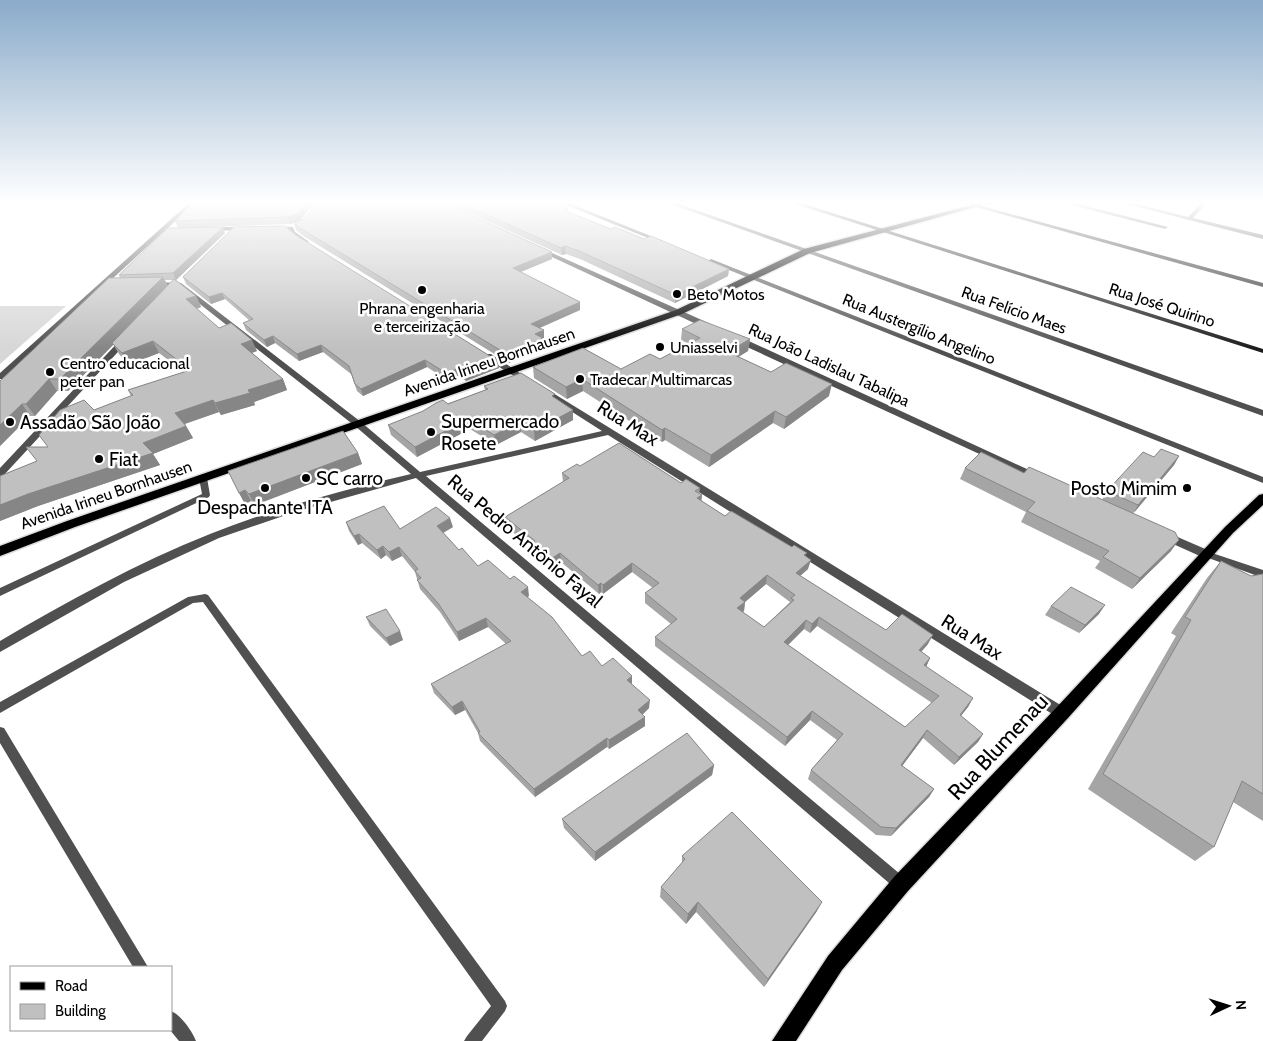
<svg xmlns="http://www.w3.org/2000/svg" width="1263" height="1041" viewBox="0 0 1263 1041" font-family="Cabin,sans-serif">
<rect width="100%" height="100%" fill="#fff"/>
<!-- green -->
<path fill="#d7d7d7" d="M0 306H66L0 364Z"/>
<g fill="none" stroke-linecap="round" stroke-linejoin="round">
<defs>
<path id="primary" d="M979 203H990L810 253 682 314 75 527 0 556V546L67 521 676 310 804 249Z
M1263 494V505L1233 533 1068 718 908 891 842 970 796 1041H772L828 956 894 877 1056 708 1225 527 1259 495Z"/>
</defs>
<!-- primary casing -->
<use href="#primary" stroke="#dbdbdb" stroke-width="3"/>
<!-- service -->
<path fill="#505050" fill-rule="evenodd" d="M203 475 207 478 210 495 209 497 0 596V588L202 494 199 478Z
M1206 551 1263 570V578L1203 556 1201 554 1203 552Z
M205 594 208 595 505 1001 507 1006 505 1011 482 1041H464L467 1036 491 1006 203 602 193 603 0 713V702L188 597Z
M0 727 4 728 148 967H133L0 743Z
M171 1011C181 1015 192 1031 196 1041H179L170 1030Z"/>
<!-- minor -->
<path fill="#505050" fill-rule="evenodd" d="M561 203H569L663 241 658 242Z
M668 203H676L1263 410V416Z
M1064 203H1074L1168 227 1165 229Z
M1123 203H1133L1188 217 1201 203H1207L1193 218 1263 235V239Z
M274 226 293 227 295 232 309 242 304 243 290 234 288 230 272 229V227Z
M212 227H245L248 229 245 231 210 230V228Z
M541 248 713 325 714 327 707 329 539 251 538 250Z
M711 259 1263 477V483L709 262 708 261Z
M154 282 181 283 361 422 420 472 602 431 541 392 542 390H548L1067 709 1068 713 1067 717 1062 719 1057 717 608 435 426 476 906 879 909 884 906 889 901 892 896 889 416 478 295 512 219 538 124 582 0 652V641C68 601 137 563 210 534 275 508 343 490 411 474L355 426 177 286 152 285 151 284Z
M734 337H740L1040 475 1042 477 1037 480 1034 479 734 341Z
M122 338H128L129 340 3 476 0 477V468Z
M485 354H491L532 381 528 383H525L485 358Z
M1166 532 1210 551 1211 554 1210 557H1202L1162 539 1161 536Z"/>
<!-- tertiary -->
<path fill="#505050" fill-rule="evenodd" d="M189 203H195L3 379H0V373Z"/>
<!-- secondary -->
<path fill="#1d1d1d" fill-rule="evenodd" d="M792 203H801L1263 349V353Z
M962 203H971L1263 283V287Z"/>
<!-- primary -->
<use href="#primary" fill="#000" fill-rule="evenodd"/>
</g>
<!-- wall -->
<path fill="#a5a5a5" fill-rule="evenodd" d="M193 203H314L300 221 552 259 521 272 580 310 540 328 544 338 543 339 544 346 509 363 302 235 296 230 294 223 296 222 290 224 178 228 175 221Z
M447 203H555L568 208V212L611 229 644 239 729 269 728 276 675 303 580 259 566 254 562 255Z
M225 233 176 280 196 296 201 307 197 309 219 328 257 351 252 353 283 379 287 390 254 402 255 405 221 415 219 412 185 424 193 438 153 454 160 465 38 506 0 521V476L37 461 48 447 94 410 131 396 128 390 184 372 159 353 128 365 119 354 113 344 68 391H57L35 416H30L0 446V381L120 278 119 275ZM165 280H173L168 286Z
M294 234 499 368 466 381 459 376 447 380 427 367 363 396 357 391 351 374 323 352 299 361 275 343 267 347 246 330 243 323 250 321 225 299 211 304 186 284 183 277Z
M682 329 750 339 748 351 738 357 771 372 829 396 784 429 773 423 709 467 665 440 662 442 583 391 567 399 534 378 533 367 621 369 660 359 689 344 681 340Z
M484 386 555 399 573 410V420L535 441 521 432 496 445 470 429 417 457 391 435 388 425 485 390Z
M358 453 362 464 255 505 251 501 245 504 228 471Z
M1179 456 1174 465 1133 513 1171 551 1132 589 1095 568 1100 561 1021 522 1026 512 960 479 965 468 1102 500 1107 491 1154 457Z
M580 466 681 483 700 488 699 493 702 495 701 501 725 516 806 556 808 569 800 576 886 630 928 644 921 652 930 658 926 667 973 698 968 707 961 716 983 734 978 742 954 765 923 738 902 766 934 789 929 797 891 836 876 835 808 779 811 770 837 740 810 720 785 746 655 646V637L671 624 645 603V593L653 588 632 572 603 594 601 592 599 594 561 562 552 569 533 553 532 547 506 527 505 517 563 482 562 473ZM766 584 790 602 764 627 742 612 744 611 745 602ZM817 626 932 703 905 727 788 645 804 629 810 633Z
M346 522 400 529 453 527 443 533 459 550 478 566 529 596 527 597 582 656 602 666 632 685 649 708 642 715 645 726 609 749 607 747 535 797 480 741 478 733 465 710 455 715 434 693 431 684 506 644 488 627 459 641 440 612 420 589 415 572 402 556 392 561 386 555 381 559 362 543 358 545 349 531Z
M1221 561 1251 576 1263 574V821L1233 802 1214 847 1195 861 1088 789 1176 636 1171 633 1207 578Z
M1051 606 1099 614 1079 633 1045 615Z
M366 617 403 640 390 646 370 626Z
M714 765 712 775 595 861 564 828 562 819Z
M682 856 817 911 764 987 696 912 686 924 660 897 661 887 682 863Z"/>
<!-- shaded-wall -->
<path fill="#868686" d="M307 203H314L300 221 290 224 287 217Z
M223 227 225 233 176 280 173 273Z
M565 246 566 254 562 255 561 248Z
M552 252V259L513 275V268Z
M729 269 728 276 675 303 676 295Z
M163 277 169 288 68 391 60 379Z
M222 293 225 299 211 304 209 297Z
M196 296 201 307 192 310 186 299Z
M580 302V310L532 331 531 324Z
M544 330V338L543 339 544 346 509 363 508 355 535 334Z
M273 336 275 343 267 347 264 340Z
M750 339 748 351 727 364 728 352Z
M252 340 257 351 246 355 241 344Z
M153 341 159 353 128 365 122 353Z
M321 345 323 352 299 361 297 354Z
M425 360 427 367 363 396 361 389Z
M498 361 499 368 466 381 464 374Z
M457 369 459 376 447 380 446 373Z
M49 379 57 391 35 416 26 404Z
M283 379 287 390 254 402 255 405 221 415 215 403 248 390Z
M582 379 583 391 567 399 566 387Z
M832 384 829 396 784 429 786 417Z
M213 400 219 412 181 425 175 413Z
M22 404 30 416 0 446V425Z
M573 410V420L535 441 534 431Z
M775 411 773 423 709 467 711 455Z
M468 419 470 429 417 457 415 447Z
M520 422 521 432 496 445 494 435Z
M186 426 193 438 153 454 160 465 38 506 0 521V505L143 443Z
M665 428V440L662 442V430Z
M358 453 362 464 255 505 249 494Z
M1179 456 1174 465 1133 514 1138 505Z
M245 490 251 501 245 504 239 493Z
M702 495 701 504 697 498Z
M450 518 453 527 439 535 437 526Z
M359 534 362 543 358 545 354 536Z
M1179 540 1171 551 1132 589 1140 578Z
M383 546 386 555 381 559 377 550Z
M399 547 402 556 392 561 389 552Z
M560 553 561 562 552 569 551 559Z
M811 560 808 569 793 582 796 573Z
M632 563V572L603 594V585Z
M767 575 766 584 745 602 744 611 736 618 740 598Z
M601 583V592L599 594 598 585Z
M528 587 529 596 522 601 521 592Z
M1105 605 1099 614 1079 633 1085 625Z
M819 617 817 626 810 633 812 624Z
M486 618 488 627 459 641 457 632Z
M806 620 804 629 782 651 784 642Z
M400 631 403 640 390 646 386 638Z
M933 635 928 644 915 659 919 650Z
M930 658 926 667 924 665Z
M632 676V685L627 680Z
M973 698 968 707 955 723 960 715Z
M650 700 649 708 638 719V710Z
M462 701 465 710 455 715 452 707Z
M812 711 810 720 785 746 787 737Z
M645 717V726L609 749V740Z
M927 730 923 738 897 773 901 765Z
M983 734 978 742 954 765 959 757Z
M607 738V747L535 797 534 789Z
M714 765 712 775 595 861V852Z
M934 789 929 797 891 836 896 828Z
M698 902 696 912 686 924 688 914Z
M822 902 817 911 764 987 768 979Z"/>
<!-- building -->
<path fill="#c0c0c0" stroke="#868686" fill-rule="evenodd" d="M193 203H307L298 214 287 217 175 221Z
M317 203H444L552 252 513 268 580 302 531 324 544 330 535 334 543 338 508 355 300 228 294 223 304 219Z
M460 203H555L568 208 563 210 611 229 615 227 644 239 651 236 729 269 676 295 579 251 565 246 561 248Z
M285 226 294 234 498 361 464 374 457 369 446 373 425 360 361 389 355 384 349 366 321 345 297 354 273 336 264 340 243 323 253 319 222 293 209 297 183 277 234 227Z
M223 227 173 273 119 275 168 228Z
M163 277 60 379H49L26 404H22L0 425V381L109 278Z
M174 279 196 296 186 299 219 328 231 323 252 340 241 344 283 379 248 390 250 393 215 403 213 400 175 413 186 426 143 443 153 453 28 494 0 505V476L37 461 26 447H48L39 435 60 410 84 400 94 410 133 395 128 390 190 370 153 341 122 353 112 343Z
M700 320 750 339 728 352 771 372 786 363 832 384 786 417 775 411 711 455 665 428 662 430 582 379 566 387 533 367 583 348 621 369 650 354 660 359 700 338 682 329Z
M521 373 555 394 552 396 573 410 534 431 520 422 494 435 468 419 415 447 388 425 423 411 436 403 443 400 448 404 488 389 484 386Z
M343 431 358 453 249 494 245 490 239 493 228 471Z
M619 443 681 483 686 479 700 488 695 491 702 495 697 498 725 516 731 511 792 547 794 545 807 553 804 555 811 560 796 573 886 630 902 614 933 635 919 650 930 658 924 665 973 698 960 715 983 734 959 757 927 730 901 765 934 789 896 828 881 827 811 770 843 734 812 711 787 737 655 637 677 619 645 593 659 583 632 563 603 585 601 583 598 585 560 553 551 559 531 543 535 541 505 517 569 478 562 473 577 464 580 466ZM767 575 795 595 791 598 794 600 764 627 737 608 745 602 740 598ZM819 617 939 696 905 727 784 642 806 620 812 624Z
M1161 449 1179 456 1138 505 1107 491 1143 452 1154 457Z
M981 452 1024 473 1029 467 1175 532 1179 540 1140 578 1103 557 1109 551 1027 511 1035 502 965 468Z
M384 506 400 529 436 507 450 518 437 526 459 550 462 548 478 566 488 560 510 579 514 576 528 587 521 592 552 617 582 656 590 651 602 666 613 658 632 676 627 680 650 700 638 710 645 717 609 740 607 738 534 789 478 733 480 732 462 701 452 707 431 684 511 641 486 618 457 632 438 603 417 580 421 578 415 571 418 569 399 547 389 552 383 546 377 550 359 534 354 536 346 522Z
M1221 561 1251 576 1263 574V794L1242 781 1214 847 1103 774 1191 620 1185 617Z
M1071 587 1105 605 1085 625 1051 606Z
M386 609 400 631 386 638 366 617Z
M687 733 714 765 595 852 562 819Z
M732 812 822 902 768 979 698 902 688 914 661 887 685 859 682 856Z"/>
<!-- sky -->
<linearGradient id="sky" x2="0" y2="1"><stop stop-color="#8aabca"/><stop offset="0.58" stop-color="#fff"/><stop offset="1" stop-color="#fff" stop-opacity="0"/></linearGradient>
<rect width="1263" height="349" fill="url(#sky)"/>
<!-- markers -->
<g fill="#000" stroke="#fff" stroke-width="2">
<circle cx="422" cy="290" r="5"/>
<circle cx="677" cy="294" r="5"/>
<circle cx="660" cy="347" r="5"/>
<circle cx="50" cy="372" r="5"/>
<circle cx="580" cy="379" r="5"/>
<circle cx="10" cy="422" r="5"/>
<circle cx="431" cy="432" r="5"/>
<circle cx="99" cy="459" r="5"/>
<circle cx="306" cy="478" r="5"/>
<circle cx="265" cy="488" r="5"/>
<circle cx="1187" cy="488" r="5"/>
</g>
<g text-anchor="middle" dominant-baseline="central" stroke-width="5" stroke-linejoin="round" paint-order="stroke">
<!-- far-poi labels -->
<g font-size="16" fill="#000" stroke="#fff" text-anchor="start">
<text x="687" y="294">Beto Motos</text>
<text x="422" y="308" text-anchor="middle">Phrana engenharia<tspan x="422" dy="18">e terceirização</tspan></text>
<text x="670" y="347">Uniasselvi</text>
<text x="60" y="363">Centro educacional<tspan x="60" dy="18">peter pan</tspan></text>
<text x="590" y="379">Tradecar Multimarcas</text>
</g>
<!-- far-street labels -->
<g font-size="16" fill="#000" stroke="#fff">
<text transform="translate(1162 305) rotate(18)">Rua José Quirino</text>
<text transform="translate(1014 310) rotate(20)">Rua Felício Maes</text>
<text transform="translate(919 329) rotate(22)">Rua Austergílio Angelino</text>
<text transform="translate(489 362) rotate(-19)">Avenida Irineu Bornhausen</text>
<text transform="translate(829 365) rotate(25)">Rua João Ladislau Tabalipa</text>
<text transform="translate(106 495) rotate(-19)">Avenida Irineu Bornhausen</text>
</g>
<!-- poi labels -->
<g font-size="19" fill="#000" stroke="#fff" text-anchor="start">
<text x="441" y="421">Supermercado<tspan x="441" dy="22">Rosete</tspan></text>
<text x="20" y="422">Assadão São João</text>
<text x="109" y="459">Fiat</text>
<text x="316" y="478">SC carro</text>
<text x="1177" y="488" text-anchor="end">Posto Mimim</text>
<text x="265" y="507" text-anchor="middle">Despachante ITA</text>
</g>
<!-- street labels -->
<g font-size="19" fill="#000" stroke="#fff">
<text transform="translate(628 423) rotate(32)">Rua Max</text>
<text transform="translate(525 541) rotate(40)">Rua Pedro Antônio Fayal</text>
<text transform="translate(972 637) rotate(32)">Rua Max</text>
</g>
<!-- near-street labels -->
<g font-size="22" fill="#000" stroke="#fff">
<text transform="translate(998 747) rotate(-47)">Rua Blumenau</text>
</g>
</g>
<!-- legend -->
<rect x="10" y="966" width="162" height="65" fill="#ffffff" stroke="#999999"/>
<rect x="20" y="982" width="25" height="8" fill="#000000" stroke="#999999"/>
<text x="55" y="991" font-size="15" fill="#000000">Road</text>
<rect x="20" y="1004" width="25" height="15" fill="#c0c0c0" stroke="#999999"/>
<text x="55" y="1016" font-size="15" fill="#000000">Building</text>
<!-- north arrow -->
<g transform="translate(1228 1006) rotate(86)" stroke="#ffffff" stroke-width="4" paint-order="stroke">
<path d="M0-4L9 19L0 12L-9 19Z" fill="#000000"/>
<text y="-8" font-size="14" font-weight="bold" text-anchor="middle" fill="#000000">N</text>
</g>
</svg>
